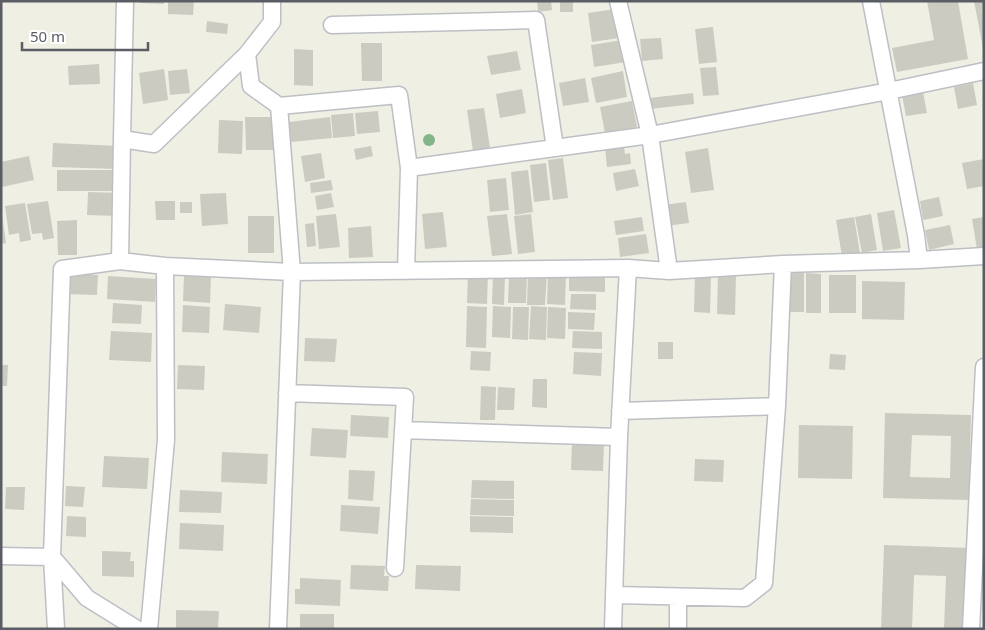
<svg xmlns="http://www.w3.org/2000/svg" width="985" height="630" viewBox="0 0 985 630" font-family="'Noto Sans',sans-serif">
<rect width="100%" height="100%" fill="#efefe3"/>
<!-- building -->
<path fill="#cccbc2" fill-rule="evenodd" d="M140 1H164V4L140 3Z
M168 1H194L193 15 168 14Z
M537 1H551L552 10 538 12Z
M560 1H573V12H560Z
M927 1H958L968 59 897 72 892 48 934 40Z
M974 1H984V48H983Z
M615 9 619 38 592 42 588 13Z
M207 21 228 24 227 34 206 32Z
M713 27 717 62 699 64 695 29Z
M661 38 663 59 642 61 640 39Z
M622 40 626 62 594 67 591 45Z
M361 43H382V81H362Z
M294 49 313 50V86L294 85Z
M517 51 521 70 491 75 487 56Z
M99 64 100 84 69 85 68 66Z
M716 67 719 95 703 96 700 68Z
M164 69 168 100 143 104 139 73Z
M187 69 190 93 170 95 168 71Z
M623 71 627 97 596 103 591 78Z
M585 78 589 102 563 106 559 83Z
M973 83 977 105 958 109 954 87Z
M522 89 526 113 500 118 496 94Z
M923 92 927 113 906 116 902 95Z
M693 93 694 104 650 109 649 98Z
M632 101 637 127 605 133 600 107Z
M484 108 490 148 473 151 467 110Z
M378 111 380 132 357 134 355 113Z
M353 113 355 136 333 138 331 115Z
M245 117H273V150H246Z
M330 117 332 138 291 142 289 122Z
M219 120 243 121 242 154 218 153Z
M53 143 119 146 118 169 52 167Z
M371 146 373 156 356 160 354 149Z
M624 146 625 154 630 153 631 164 607 167 605 148Z
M708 148 714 190 691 193 685 152Z
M321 153 325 178 305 182 301 156Z
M29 156 34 180 2 187 1 162Z
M563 158 568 198 553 200 548 160Z
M984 159V186L967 189 962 163Z
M546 163 550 200 534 202 530 165Z
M635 169 639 186 616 191 613 173Z
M57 170H118V191H57Z
M528 170 533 212 515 215 511 172Z
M506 178 509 210 490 212 487 180Z
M331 180 333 190 311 193 310 183Z
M88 192 120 193 119 216 87 215Z
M226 193 228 224 202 226 200 194Z
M331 193 334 207 317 210 315 196Z
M939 197 943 216 923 220 920 201Z
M48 201 54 238 43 240 42 233 32 234 27 204Z
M155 201H175V220H156Z
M180 202H192V213H180Z
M686 202 689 223 666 226 663 205Z
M25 203 31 240 20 242 19 233 9 235 5 206Z
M894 210 901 248 883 251 877 213Z
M443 212 447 247 425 249 422 214Z
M336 214 340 247 319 249 316 216Z
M507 214 512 254 492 256 487 216Z
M531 214 535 252 518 254 514 216Z
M871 214 877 250 862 253 855 217Z
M2 215 6 243 1 244V216Z
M248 216H274V253H248Z
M642 217 644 231 616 235 614 221Z
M854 217 860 253 842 256 836 220Z
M984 217V248L977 249 972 219Z
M77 220V255H58L57 221Z
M314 223 316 246 307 247 305 224Z
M950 225 954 244 929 250 925 230Z
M371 226 373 257 349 258 348 228Z
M646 234 649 253 620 257 618 238Z
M468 273 488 274 487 304 467 303Z
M528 273 547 274 545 305H527Z
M569 273 605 275V292L569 291Z
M790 273H804V312H790Z
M806 273 821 274V313H806Z
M67 274 98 275 97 295 66 294Z
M509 274H527L526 303H508Z
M548 274 566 275 565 305 547 304Z
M695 274 711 275 710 313 694 312Z
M718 274 736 275 735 315 717 314Z
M493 275 505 276 504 305 492 304Z
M829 275H856V313H829Z
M108 276 156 279 155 302 107 299Z
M184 276 211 277 210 303 183 301Z
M862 281 905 282 904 320 862 319Z
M571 294H596V310L570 309Z
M113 303 142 305 141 324 112 323Z
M225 304 261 307 259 333 223 330Z
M183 305 210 307 209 333 182 332Z
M467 306 487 307 486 348 466 347Z
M493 306 511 307 510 338 492 337Z
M531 306 547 307 546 340 529 339Z
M513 307H529L528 340 512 339Z
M548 307 566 308 565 339 547 338Z
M568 312 595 313 594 330 568 329Z
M111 331 152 333 151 362 109 360Z
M573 331 602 332V349L572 348Z
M305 338 337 339 335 362 304 361Z
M658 342H673V359H658Z
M471 351 491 352 490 371 470 370Z
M574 352 602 353 601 376 573 374Z
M830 354 846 355 845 370 829 369Z
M1 365H8L7 386H1Z
M178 365 205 366 204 390 177 389Z
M533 379H547V408L532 407Z
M481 386 496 387 495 420H480Z
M498 387 515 388 514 410H497Z
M885 413 971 415 969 500 883 498ZM912 435 951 436 950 478 910 477Z
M351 415 389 417 388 438 350 436Z
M799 425 853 426 852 479 798 478Z
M312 428 348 430 346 458 310 456Z
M572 442 604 443 603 471 571 470Z
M222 452 268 454 267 484 221 482Z
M104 456 149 458 147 489 102 487Z
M695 459 724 460 723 482 694 481Z
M349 470 375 471 373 501 348 499Z
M472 480 514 481V499L471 498Z
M66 486 85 487 83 507 65 506Z
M6 487H25L24 510 5 509Z
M180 490 222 492 221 513 179 512Z
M471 499 514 500V516L470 515Z
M341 505 380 507 378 534 340 531Z
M67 516 86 517V537L66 536Z
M470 516 513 517V533L470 532Z
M180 523 224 525 223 551 179 549Z
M884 545 970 548 967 629H944L946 576 914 575 912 629H881Z
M102 551 131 552 130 561H134V577L102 576Z
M351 565 385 566 384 576H389L388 591 350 589Z
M416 565 461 566 460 591 415 589Z
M300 578 341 580 340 606 295 604V589H300Z
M176 610 219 611 218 629H176Z
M300 614H334V629H300Z"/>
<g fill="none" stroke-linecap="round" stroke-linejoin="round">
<defs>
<path id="minor" d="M125 1 122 139 154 144 247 54
M618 1 650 135 669 271
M871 1 916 235 919 260
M332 25 536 20 555 148
M279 106 399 95 409 168 406 271
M122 139 120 261 165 266
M409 168 650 135 889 91 984 71
M287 393 405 397 395 568
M620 411 777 406
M403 430 619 437
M1 556 52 557 87 598 137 629
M615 595 745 598 764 583 777 406 783 264
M56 629 52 557 62 269 120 261
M149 629 166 440 165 266 292 272 279 106 251 86 247 54 272 22V1
M278 629 292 272 628 268 669 271 783 264 919 260 984 256
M613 629 619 437 628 268
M678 629V597
M971 629 984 367"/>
</defs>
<!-- minor casing -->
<use href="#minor" stroke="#bdbfc5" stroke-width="19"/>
<!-- minor -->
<use href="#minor" stroke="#fff" stroke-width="16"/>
</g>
<!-- trees -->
<circle fill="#83b48a" cx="429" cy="140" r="6"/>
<!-- border -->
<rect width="985" height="630" fill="none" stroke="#5b5d65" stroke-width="5"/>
<!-- scale -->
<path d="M22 42v8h126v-8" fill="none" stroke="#5b5d65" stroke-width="2.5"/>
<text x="30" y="42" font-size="15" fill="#5b5d65" stroke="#ffffff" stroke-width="4" paint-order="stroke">50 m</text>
</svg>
